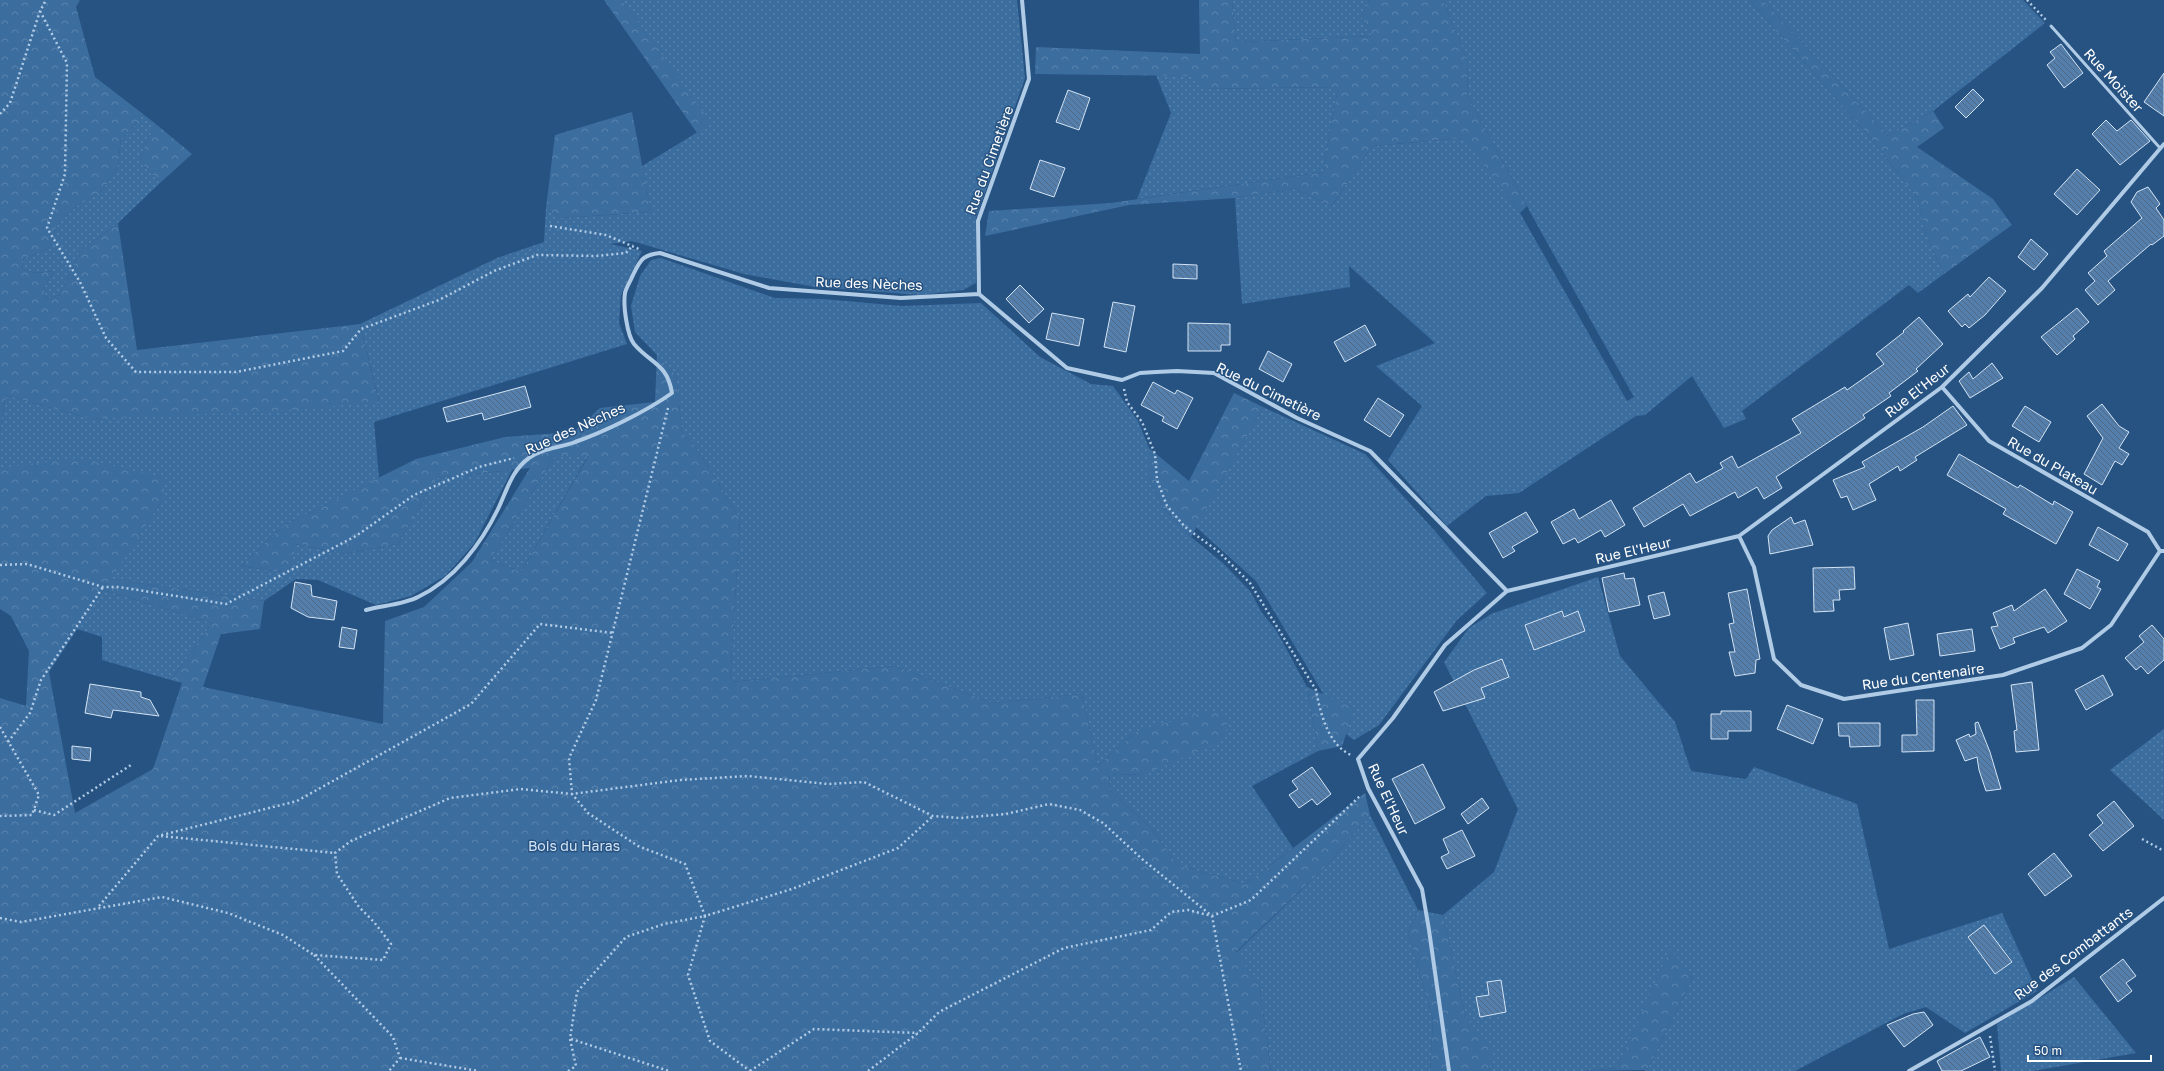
<svg xmlns="http://www.w3.org/2000/svg" width="2164" height="1071" viewBox="0 0 2164 1071" font-family="'Golos Text',sans-serif">
<defs>
<pattern id="grass-dots" width="8" height="8" patternUnits="userSpaceOnUse"><rect width="8" height="8" fill="#3c6d9f"/><path d="M2 2h.1M6 6h.1" fill="none" stroke="#5983ad" stroke-width="1.8" stroke-linecap="round"/></pattern>
<pattern id="forest-crowns" width="20" height="18" patternUnits="userSpaceOnUse"><rect width="20" height="18" fill="#3c6d9f"/><path d="M2 6a3 3 0 1 1 6 0M12 15a3 3 0 1 1 6 0" fill="none" stroke="#5983ad"/></pattern>
<pattern id="building-back-hatch" width="6" height="6" patternUnits="userSpaceOnUse"><rect width="6" height="6" fill="#547fac"/><path d="M-1 5l2 2M0 0l6 6M5-1l2 2" fill="none" stroke="#506881"/></pattern>
</defs>
<rect width="100%" height="100%" fill="#275382"/>
<!-- grass -->
<path fill="url(#grass-dots)" d="M622 0H1017L1025 78 976 218V283L963 290 921 295 815 287 744 274 632 241 610 244 642 251 621 295 619 323 627 344 374 422 379 478 283 526 241 566 289 573 295 544 344 554 398 544 436 478 512 470 474 544 445 576 411 596 376 605 318 580 296 579 264 601 110 579 162 501 0 468V430L6 395 91 419 379 401 360 324 497 258 544 242 546 208 560 218 651 212 642 166 711 124Z
M1232 0H1370L1361 16 1372 36 1236 42Z
M1443 0H1749L1870 137 1918 199 1926 236 1944 274 1918 293 1909 285 1742 411 1746 419 1724 428 1692 376 1645 415 1636 416 1519 493 1486 496 1447 526 1388 460 1422 406 1376 366 1435 343 1349 266 1350 287 1242 304 1235 198 1294 189 1332 206 1372 146 1464 138 1520 213 1627 401 1634 397 1540 230 1467 95 1468 63Z
M1763 0H2023L2045 23 1933 111 1888 136Z
M1156 75 1197 76 1200 89 1338 87 1323 172 1137 199 1171 113Z
M143 114 157 125 147 139 140 161 160 183 118 223 80 251 60 295 46 299 44 288 54 271 37 273 23 270 22 260 48 249 57 225 77 206 103 190 118 166 121 139 136 124Z
M661 258 775 298 823 299 902 306 981 303 1040 357 1091 384 1113 386 1138 421 1149 448V479L1163 508 1191 537 1223 563 1250 591 1262 613 1276 630 1307 687 1318 751 1252 786 1293 848 1246 884 1177 865 1154 831 1109 789 1110 774 1143 775 1137 731 1098 766 1082 694 992 703 895 666 730 682 740 519 700 453 682 432 676 375 635 332 631 306 640 276 651 260Z
M1263 407 1365 454 1434 530 1487 593 1457 620 1379 725 1354 740 1346 734 1355 708 1324 695 1256 581 1196 527Z
M555 456H588L521 572 490 560Z
M1598 577 1620 656 1675 722 1691 771 1746 779 1754 767 1857 804 1889 949 2002 913 2037 991 1965 1033 1926 1007 1903 1014 1795 1071H1644L1647 1070 1693 977 1670 950 1617 1068 1584 1071H1489L1492 1051 1466 1018 1443 915 1494 872 1518 809 1444 662 1469 628 1491 614Z
M103 590 212 623 171 680 102 660V637L77 629Z
M2164 729V820L2110 770Z
M1370 815 1418 910 1408 933 1433 1020 1430 1071H1271L1260 988 1236 953 1326 866Z
M2074 977 2136 1053 2033 1071H2001L1997 1024Z"/>
<!-- forest -->
<path fill="url(#forest-crowns)" fill-rule="evenodd" d="M0 0H80L76 7 95 77 143 114 136 124 121 139 118 166 103 190 77 206 57 225 48 249 22 260 23 270 37 273 54 271 44 288 46 299 60 295 80 251 118 223 137 350 360 324 379 402 290 410 91 419 6 395 0 430Z
M604 0H622L712 124 697 133Z
M1199 0H1232L1236 42 1372 36 1361 16 1370 0H1443L1468 63 1467 95 1527 206 1520 213 1463 138 1372 146 1332 206 1294 189 1235 198 1129 205 985 236 989 211 1111 203 1323 172 1338 87 1200 89 1196 76 1035 74 1036 47 1200 54Z
M1749 0H1763L1888 136 1933 111 1944 128 1917 147 1993 199 2012 225 1944 274 1926 236 1918 199 1870 137Z
M632 112 651 212 560 218 546 208 555 135Z
M157 125 192 154 160 183 140 161 147 139Z
M657 355 676 375 682 432 700 453 740 519 730 682 895 666 992 703 1082 694 1098 766 1137 731 1212 710 1228 718 1225 740 1143 775 1110 774 1109 789 1154 831 1177 865 1246 884 1365 793 1370 815 1326 866 1236 952 1260 988 1271 1071H0V698L26 706 29 651 11 616 0 609V468L78 458 166 478 162 501 111 579 264 601 260 629 221 634 203 687 383 724 385 621 424 607 472 562 530 468 436 478 398 544 344 554 296 544 289 573 241 566 283 526 416 459 505 437 574 432 600 408 655 402ZM555 456 588 457 521 572 490 560ZM103 590 212 623 171 680 182 683 153 769 75 813 49 672Z
M1234 393 1263 407 1191 537 1163 508 1149 479V448L1189 481Z
M1307 687 1355 708 1342 746 1318 751Z
M1418 910 1443 915 1466 1018 1493 1051 1489 1071H1430L1433 1020 1408 933Z
M1670 949 1693 977 1647 1070 1584 1071 1617 1068Z"/>
<!-- building -->
<path fill="url(#building-back-hatch)" stroke="#d3e4f5" d="M2061 44 2083 73 2064 88 2047 65 2055 58 2050 52Z
M2164 73V116L2144 102Z
M1973 89 1984 100 1966 118 1955 107Z
M1068 90 1090 98 1079 130 1056 122Z
M2106 120 2117 131 2131 120 2150 141 2120 165 2092 134Z
M1040 160 1065 168 1054 197 1030 189Z
M2077 169 2100 190 2077 215 2054 194Z
M2148 187 2160 204 2156 208 2164 220V236L2152 245 2151 244 2108 281 2115 290 2098 305 2085 290 2095 281 2088 273 2107 256 2104 251 2142 218 2131 202 2137 192Z
M2031 239 2048 254 2034 270 2018 257Z
M1173 264 1197 265V279L1173 278Z
M1989 277 2006 291 1985 315 1969 328 1965 324 1962 327 1948 311 1968 294 1970 297Z
M1020 285 1044 309 1029 323 1006 299Z
M1113 302 1135 306 1126 352 1104 347Z
M2077 308 2089 322 2073 336 2075 339 2057 355 2041 337Z
M1052 313 1084 319 1079 346 1046 339Z
M1919 317 1943 344 1916 369 1918 371 1889 393 1891 396 1863 415 1865 418 1776 477 1782 488 1764 499 1757 487 1738 498 1735 492 1690 516 1683 504 1644 527 1633 508 1690 473 1696 483 1723 468 1720 463 1732 456 1738 468 1801 433 1792 419 1845 387 1847 390 1884 364 1876 354 1904 332 1903 331Z
M1188 323 1230 324V345H1221V351H1188Z
M1365 325 1376 345 1345 362 1334 342Z
M1268 351 1292 364 1283 382 1259 369Z
M1992 363 2003 378 1970 398 1959 381 1969 372 1973 379Z
M1153 382 1175 394 1177 390 1193 398 1177 429 1162 421 1164 417 1141 405Z
M525 386 531 407 484 420 482 413 447 422 443 408Z
M1378 398 1404 415 1390 437 1364 420Z
M2102 404 2119 426 2129 432 2119 448 2129 454 2122 465 2115 461 2102 485 2084 474 2103 438 2087 416Z
M1953 406 1967 425 1915 457 1917 460 1900 471 1898 466 1869 484 1876 500 1853 510 1847 496 1841 498 1833 480 1865 467 1862 462 1923 427Z
M2025 406 2051 422 2039 442 2012 426Z
M1959 454 2018 488 2020 485 2053 505 2054 501 2073 512 2056 544 2003 514 2006 509 1947 475Z
M1611 500 1625 525 1605 537 1601 530 1578 543 1575 538 1563 544 1551 522 1574 509 1579 519Z
M1526 512 1538 532 1512 547 1515 551 1503 558 1489 533Z
M1791 517 1794 524 1805 520 1813 545 1770 554 1768 536 1772 530Z
M2098 527 2128 544 2118 561 2089 545Z
M1854 567 1855 589 1839 590 1840 600H1833L1834 611 1814 612 1813 568Z
M2077 569 2100 581 2097 587 2101 589 2090 609 2064 594Z
M1624 573 1625 579 1634 578 1640 605 1609 612 1602 578Z
M295 582 311 585 312 596 337 601 334 620 308 617 291 608Z
M1747 589 1760 659 1756 660 1755 673 1735 676 1729 652H1735L1729 624 1734 623 1728 593Z
M2045 589 2067 621 2048 633 2044 627 2013 638 2015 643 2000 649 1991 627 1998 626 1993 613 2012 605 2014 611Z
M1664 592 1670 615 1654 619 1648 596Z
M1562 611 1564 617 1578 611 1585 631 1534 650 1525 625Z
M1908 623 1914 655 1890 660 1884 628Z
M2152 625 2164 639V660L2148 674 2141 666 2136 670 2125 658 2144 642 2139 636Z
M342 627 357 630 354 649 339 647Z
M1972 629 1975 651 1940 656 1937 634Z
M1502 659 1509 677 1481 688 1485 698 1443 711 1434 692 1474 670Z
M2103 675 2113 695 2086 710 2075 690Z
M2032 682 2039 750 2016 752 2014 731 2017 730 2011 685Z
M90 684 141 692V697L150 700 159 716 113 710 111 718 85 713Z
M1916 700H1934V751L1902 752V735H1917Z
M1787 705 1823 719 1813 744 1777 729Z
M1721 711H1751V731H1728V739H1711V714H1721Z
M1978 722 1990 752 2001 789 1986 791 1979 770 1977 757 1965 761 1956 740 1969 734 1970 737 1976 734 1975 723Z
M1838 723H1880V746L1850 747 1849 736H1839Z
M72 746 91 748 90 761 72 759Z
M1423 764 1445 808 1415 824 1392 779Z
M1312 767 1331 794 1317 805 1312 799 1299 808 1289 795 1298 789 1292 781Z
M1482 798 1489 808 1468 824 1461 814Z
M2114 801 2134 826 2103 851 2089 835 2103 823 2097 815Z
M1462 830 1475 856 1447 869 1441 857 1449 853 1443 839Z
M2054 853 2072 876 2045 896 2028 874Z
M1984 925 2012 962 1995 974 1968 937Z
M2123 959 2136 976 2126 983 2132 991 2118 1002 2100 977Z
M1501 980 1506 1012 1480 1017 1476 997 1489 995 1487 982Z
M1924 1012 1933 1025 1904 1047 1887 1025 1913 1014Z
M1980 1037 1990 1057 1961 1071H1942L1937 1061Z"/>
<g fill="none" stroke-linecap="round" stroke-linejoin="round">
<!-- path -->
<path stroke="#b0cbe6" stroke-width="2.5" stroke-dasharray="2 3" stroke-linecap="butt" d="M2027 0 2046 20
M40 11 67 63 65 174 47 228 80 282 106 338 136 372H236L343 351 361 329 439 300 494 271 537 255 596 256 626 253 633 245
M0 114 10 103 40 11 46 0
M550 226 606 235 639 249
M1124 389 1127 402 1142 422 1155 454 1157 480 1167 506 1185 527 1219 552 1250 583 1316 690C1320 712 1328 745 1351 755
M668 408 596 700 569 758 572 794 588 813 638 846 685 864 705 916 792 889 898 848 933 816
M0 565 27 564 103 587H119L226 604 356 536 414 495 479 467 514 458
M0 727 39 795 32 815 0 816
M8 742 30 713 41 680 103 587
M34 810 54 815 131 765
M161 836 335 853
M2142 839 2164 851
M99 906 158 836 297 801 471 704 540 624 613 633
M0 918 21 922 162 897 228 913 283 935 314 955 383 960 391 944 374 922 359 907 337 874 335 853 351 841 450 798 521 789 572 794 680 780 748 776 828 784 864 782 933 816 960 818 1006 814 1049 804 1080 810 1103 823 1142 859 1212 916 1251 900 1361 795
M314 955 393 1037 400 1058 389 1071
M1990 1036 1995 1071
M571 1039 669 1071
M400 1058 479 1071
M568 1071 576 1066 570 1039 577 992 626 937 664 924 705 916 688 975 710 1041 750 1071
M750 1071 814 1029 918 1033
M868 1071 918 1033 939 1012 1064 948 1151 930 1171 912 1188 910 1212 916 1241 1071"/>
<!-- service -->
<path stroke="#b0cbe6" stroke-width="3" d="M2051 26 2160 148"/>
<!-- minor -->
<path stroke="#b0cbe6" stroke-width="4" d="M1022 0 1029 79 978 221 979 294 1067 368 1122 380 1140 373 1156 372 1177 371 1214 373 1297 418 1370 451 1507 591
M1942 387 1989 441 2148 532 2160 551
M1739 536 1754 567 1774 659 1801 685 1844 699 2003 675 2082 648 2111 625 2160 551H2164
M366 610C381 606 405 604 418 597 454 580 481 544 498 509 507 490 512 470 529 458 542 448 560 448 575 442 604 432 647 411 672 393 667 363 651 364 634 344 627 335 623 305 625 293 626 288 630 282 632 277 640 261 641 255 660 253L769 288 901 298 979 294
M1449 1071 1429 930 1422 889 1368 788 1358 759 1393 718 1445 645 1507 591 1739 536 1942 387 2042 288 2164 144
M1909 1071 2032 1001 2164 898"/>
</g>
<g text-anchor="middle" dominant-baseline="central" stroke-width="3" stroke-linejoin="round" paint-order="stroke">
<!-- street labels -->
<g font-size="14" fill="#fff" stroke="#275382">
<text transform="translate(2114 80) rotate(48)">Rue Moister</text>
<text transform="translate(989 160) rotate(-70)">Rue du Cimetière</text>
<text transform="translate(869 283) rotate(2)">Rue des Nèches</text>
<text transform="translate(1917 390) rotate(-38)">Rue El'Heur</text>
<text transform="translate(1269 391) rotate(26)">Rue du Cimetière</text>
<text transform="translate(575 428) rotate(-24)">Rue des Nèches</text>
<text transform="translate(2053 465) rotate(30)">Rue du Plateau</text>
<text transform="translate(1633 550) rotate(-13)">Rue El'Heur</text>
<text transform="translate(1923 676) rotate(-8)">Rue du Centenaire</text>
<text transform="translate(1389 799) rotate(65)">Rue El'Heur</text>
<text transform="translate(2073 953) rotate(-37)">Rue des Combattants</text>
</g>
<!-- park labels -->
<g font-size="14" fill="#d3e4f5" stroke="#275382">
<text x="574" y="845">Bois du Haras</text>
</g>
</g>
<!-- scale -->
<path d="M2028 1055v6h123v-6" fill="none" stroke="#ffffff" stroke-width="2"/>
<text x="2034" y="1055" font-size="12" fill="#ffffff" stroke="#275382" stroke-width="3" paint-order="stroke">50 m</text>
</svg>
